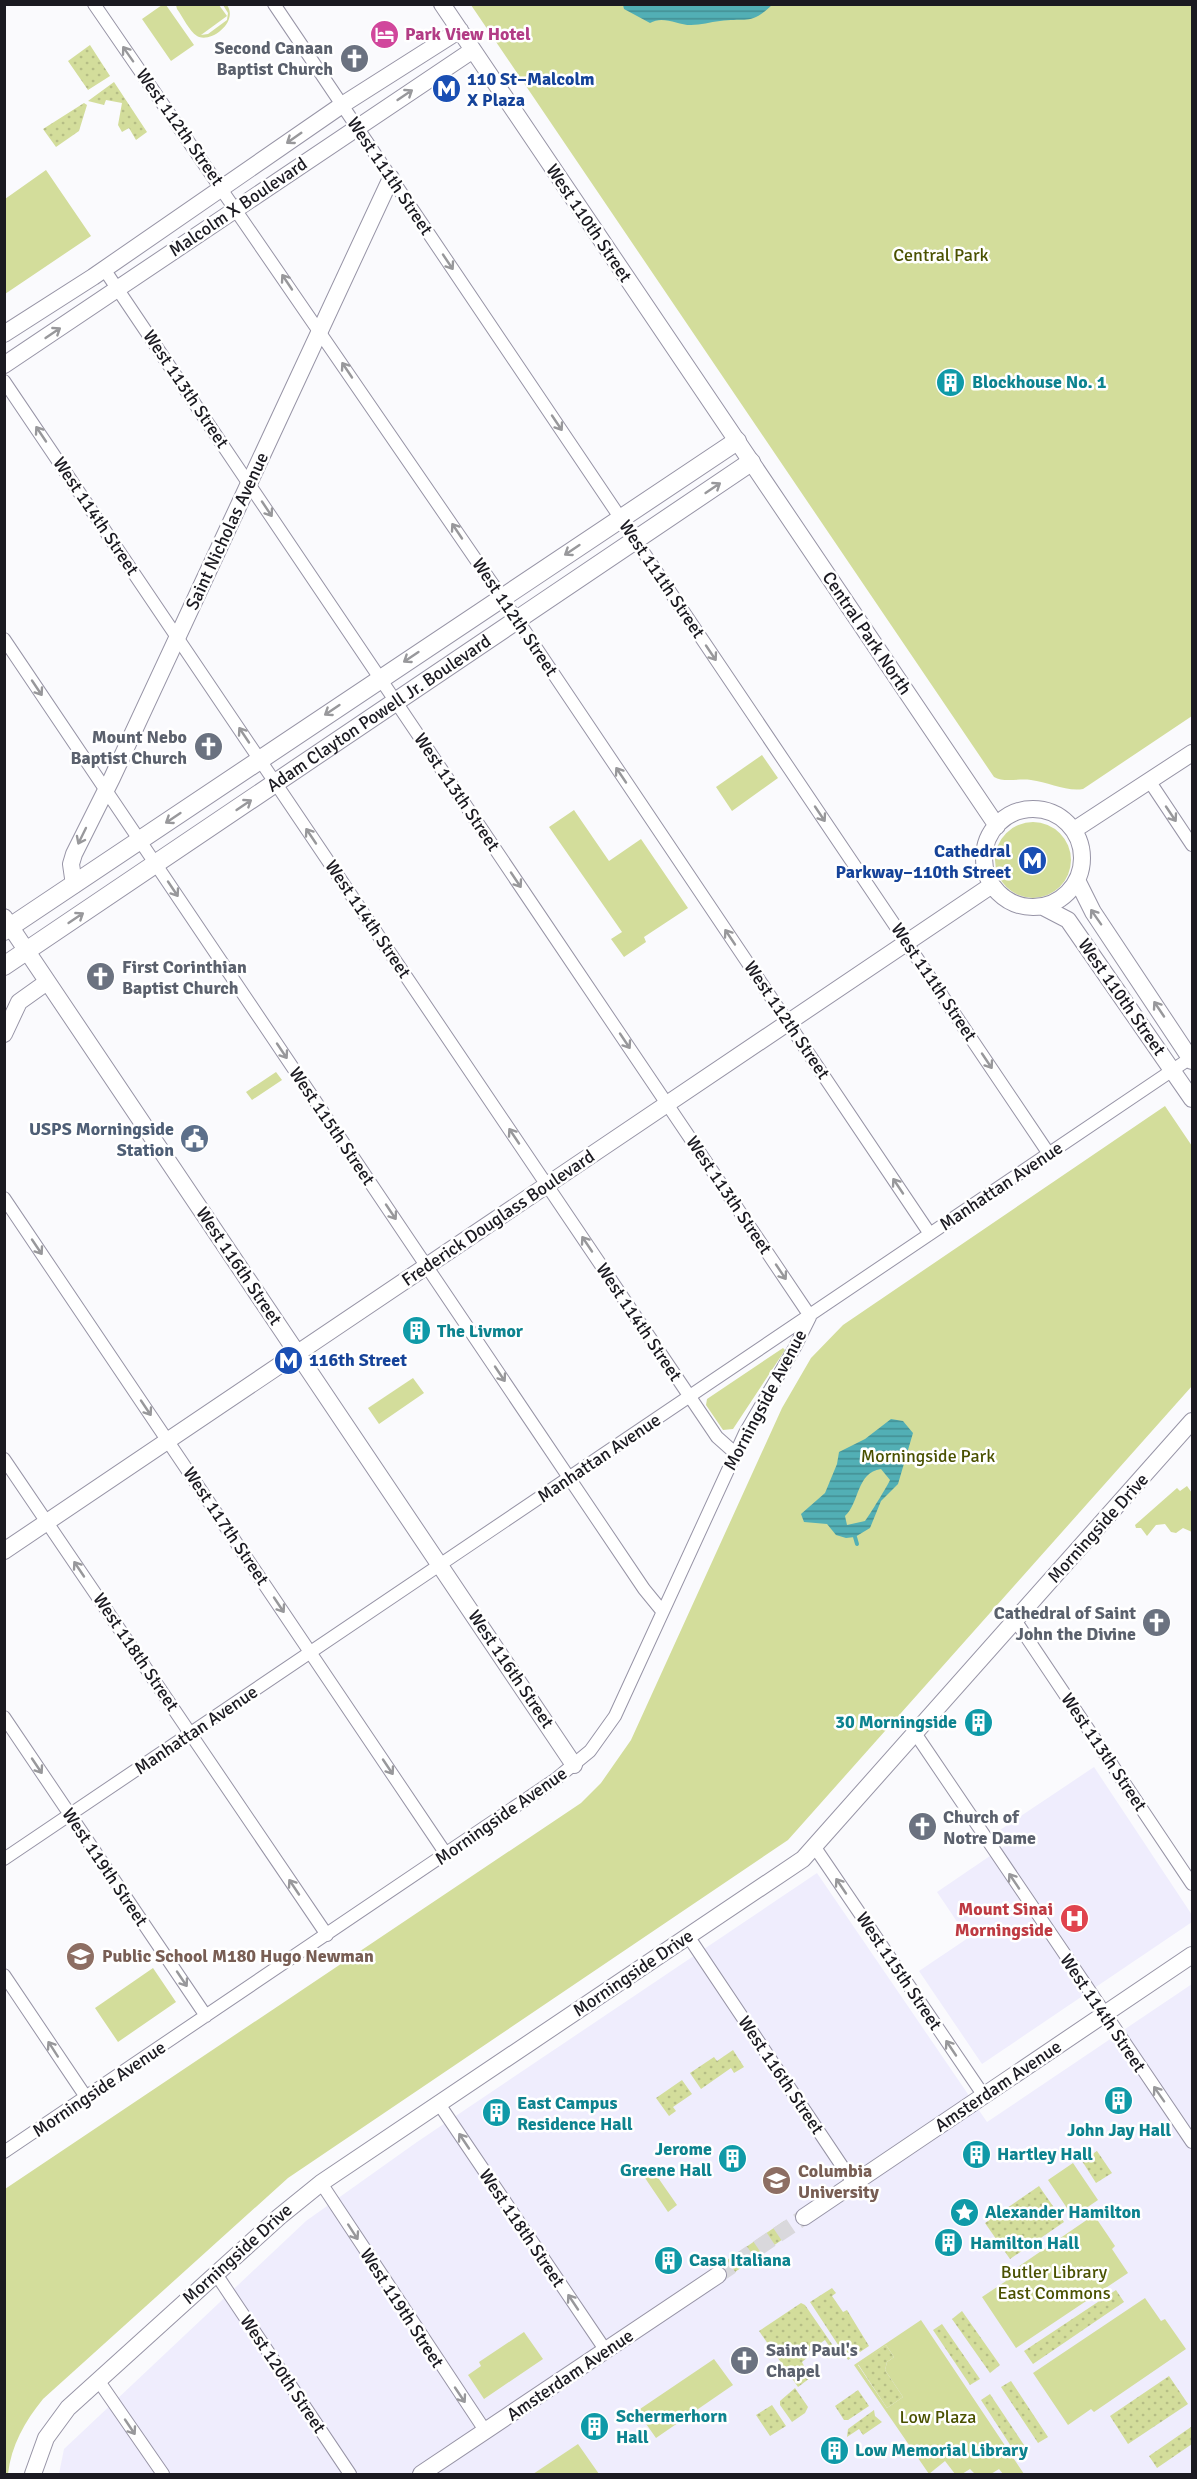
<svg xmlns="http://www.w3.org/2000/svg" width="1197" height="2479" viewBox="0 0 1197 2479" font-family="Signika,sans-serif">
<defs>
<pattern id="grass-dots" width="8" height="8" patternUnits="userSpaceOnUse" patternTransform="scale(1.5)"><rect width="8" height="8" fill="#d3dd9b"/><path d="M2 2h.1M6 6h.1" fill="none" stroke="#b5bd85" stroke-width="1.8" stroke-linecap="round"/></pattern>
<pattern id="water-rules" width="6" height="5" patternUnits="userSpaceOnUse" patternTransform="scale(1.5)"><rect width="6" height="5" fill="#52afb5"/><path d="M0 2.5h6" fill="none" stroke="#438e93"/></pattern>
</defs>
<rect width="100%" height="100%" fill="#fafafd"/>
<!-- built -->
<path fill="#efedfd" d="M1094 1767 1192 1915V1922L982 2064 919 1971 968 1938 937 1892 1009 1843 1000 1830Z
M817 1873 987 2122 1192 1984V2474H59L64 2449 306 2221 417 2142Z"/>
<!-- grass -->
<path fill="url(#grass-dots)" d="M90 45 110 76 88 90 68 61Z
M114 82 147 132 136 140 129 128 122 132 118 125 122 103 106 100 104 105 88 101Z
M84 103 87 105 79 131 56 147 43 129Z
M733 2050 744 2067 734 2073 731 2068 701 2089 690 2073 714 2057 717 2061Z
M682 2080 692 2094 673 2107 676 2111 669 2116 656 2098Z
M1097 2151 1112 2173 1096 2183 1082 2161Z
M1039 2186 1064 2222 1010 2259 985 2223Z
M784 2221 792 2233 735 2272 727 2260Z
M832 2288 836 2293 832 2296 843 2312 847 2310 869 2346 848 2360 810 2302Z
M1116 2290 1124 2302 1033 2364 1024 2351Z
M801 2303 805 2305 836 2350 833 2352 825 2340 806 2353 808 2357 802 2362 810 2378 798 2387 759 2331Z
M962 2311 1000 2365 990 2373 952 2319Z
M942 2324 980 2379 970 2385 933 2330Z
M886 2345 894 2357 887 2362 885 2370 903 2397 887 2408 858 2364Z
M1169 2376 1188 2404 1128 2444 1110 2416Z
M1011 2381 1048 2437 1038 2443 1001 2387Z
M795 2388 808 2407 805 2413 792 2422 780 2405V2401Z
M858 2390 869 2406 848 2420H844L835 2406Z
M990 2394 1028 2451 1018 2457 981 2400Z
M772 2405 786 2426 770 2436 756 2415Z
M874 2410 875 2416 882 2422 863 2435 859 2429 847 2437 848 2429Z
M1191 2427 1192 2444 1157 2468 1149 2456Z"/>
<!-- green -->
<path fill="#d3dd9b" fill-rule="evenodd" d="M162 5H166L194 45 171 61 142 19Z
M180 5H219L227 16 201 35 208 34 227 20 228 13 223 5H227C239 22 210 44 197 36 189 31 183 17 177 9L176 5Z
M471 5H1192V716L1083 789C1067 792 1048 782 1031 780 1019 778 1004 783 994 777Z
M46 170 91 236 5 294V199Z
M762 755 778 778 732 811 716 787Z
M574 810 609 861 641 839 688 908 644 937 646 942 624 957 611 939 622 932 549 827Z
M995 860a38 38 0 1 1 76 0a38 38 0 1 1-76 0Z
M276 1072 282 1080 252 1100 246 1092Z
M1165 1106 1192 1146V1386L788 1840 288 2178 43 2399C25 2421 11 2446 8 2474H5V2189L581 1803 601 1783 631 1740 782 1408 811 1358 843 1325Z
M783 1348 785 1350 733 1429 723 1430 706 1405 707 1399Z
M413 1378 424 1393 379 1424 368 1408Z
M1187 1486 1192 1493V1532L1183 1528 1176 1533 1171 1532 1165 1524 1156 1525 1147 1536 1141 1528H1136L1135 1525 1177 1488 1180 1491Z
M153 1968 176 2002 118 2042 95 2008Z
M1073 2163 1098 2200 1073 2217 1048 2180Z
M652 2169 677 2205 668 2212 643 2175Z
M1094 2215 1115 2246 1112 2249 1128 2273 1016 2348 982 2297 1006 2281 1003 2277Z
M1145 2298 1161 2321 1165 2319 1186 2349 1094 2412 1091 2409 1068 2425 1033 2373Z
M921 2320 1024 2474H1003L999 2469 991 2474H975L970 2469 962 2474H955L945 2461 929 2474 854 2365ZM886 2345 894 2357 887 2362 885 2370 903 2397 887 2408 858 2365Z
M524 2332 543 2359 484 2399 468 2375 481 2366 479 2362Z
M714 2359 733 2385 656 2438 637 2411Z
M578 2444 599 2474H533Z"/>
<!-- water -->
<path fill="url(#water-rules)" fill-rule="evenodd" d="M623 5 772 4V5C750 26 745 17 720 21 710 22 701 25 691 25 677 25 663 15 650 23L624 9Z
M891 1419 903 1421 913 1433 898 1484 881 1501 870 1528 855 1537 846 1538 836 1535 827 1524 804 1522 801 1514 825 1493 837 1464 839 1452 865 1439ZM881 1469 890 1480C888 1485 869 1516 865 1521L847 1525 845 1516C860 1502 856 1473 881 1469Z"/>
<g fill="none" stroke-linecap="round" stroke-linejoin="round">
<!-- stream -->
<path stroke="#52afb5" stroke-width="4" d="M855 1537 857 1544"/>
<!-- secondary-tunnel -->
<path stroke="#d9d8dc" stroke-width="16" stroke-dasharray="16 8" stroke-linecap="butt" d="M718 2275 804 2217"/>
<defs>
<path id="street" d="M94 4 518 621 930 1234
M274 4 1049 1154
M104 269 810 1316
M4 381 690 1397 717 1437 735 1453
M4 639 644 1589 662 1611
M1150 782 1192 845
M4 1198 446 1854
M4 1459 327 1935
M1015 1620 1192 1884
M4 1717 206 2016
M915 1733 1192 2142
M814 1846 984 2096
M4 1859 1192 1057
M688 1936 854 2184
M4 1975 86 2097
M439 2104 606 2351
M4 2152 556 1779 590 1751 615 1716 745 1433 795 1347 810 1317
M321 2183 486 2432
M216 2274 350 2474
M98 2380 163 2474"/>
<path id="secondary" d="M442 4 997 826
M4 334 93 277 342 105 460 30
M4 365 473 50
M984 858a49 49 0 1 1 98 0a49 49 0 1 1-98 0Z
M1074 830 1192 753
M1077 880 1093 912 1192 1061
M74 885 71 864 74 854 112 778 391 178
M1043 907 1068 920 1192 1099
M4 917 574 1765
M4 1034 19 1002 47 982
M4 1551 992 885
M804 2217 1192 1955
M33 2474 46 2438 68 2408 279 2217 321 2183 803 1859 1192 1421
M421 2474 718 2275"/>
<g id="primary">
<path d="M4 931 737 441"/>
<path id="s1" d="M4 966 751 462"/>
</g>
</defs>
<!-- street casing -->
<use href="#street" stroke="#9794a6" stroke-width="14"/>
<!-- secondary casing -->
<use href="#secondary" stroke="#9794a6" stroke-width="18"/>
<!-- primary casing -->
<use href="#primary" stroke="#9794a6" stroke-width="20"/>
<!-- street -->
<use href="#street" stroke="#fff" stroke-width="12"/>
<!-- secondary -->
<use href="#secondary" stroke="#fff" stroke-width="16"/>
<!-- primary -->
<use href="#primary" stroke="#fff" stroke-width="18"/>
</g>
<!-- one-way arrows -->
<defs><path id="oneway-shaft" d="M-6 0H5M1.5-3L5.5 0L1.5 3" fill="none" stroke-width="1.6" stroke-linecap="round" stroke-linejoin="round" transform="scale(1.5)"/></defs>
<g stroke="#98989b">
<use href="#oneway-shaft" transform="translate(128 54) rotate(-125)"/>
<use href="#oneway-shaft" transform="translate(405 95) rotate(-34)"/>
<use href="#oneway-shaft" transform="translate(294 138) rotate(145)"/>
<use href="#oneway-shaft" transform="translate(448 262) rotate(56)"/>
<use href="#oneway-shaft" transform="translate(287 282) rotate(-124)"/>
<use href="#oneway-shaft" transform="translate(53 333) rotate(-34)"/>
<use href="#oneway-shaft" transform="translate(347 370) rotate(-124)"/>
<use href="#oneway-shaft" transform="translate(557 423) rotate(56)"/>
<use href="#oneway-shaft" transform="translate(41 434) rotate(-124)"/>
<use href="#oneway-shaft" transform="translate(713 488) rotate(-34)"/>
<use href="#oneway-shaft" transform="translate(267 509) rotate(56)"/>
<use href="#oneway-shaft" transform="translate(457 531) rotate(-124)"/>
<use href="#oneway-shaft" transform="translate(572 550) rotate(146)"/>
<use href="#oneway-shaft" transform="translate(711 653) rotate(56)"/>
<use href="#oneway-shaft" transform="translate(411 657) rotate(146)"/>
<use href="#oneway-shaft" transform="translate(37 688) rotate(56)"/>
<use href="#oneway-shaft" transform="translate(332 710) rotate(146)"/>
<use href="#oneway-shaft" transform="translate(244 735) rotate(-124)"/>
<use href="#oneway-shaft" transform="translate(621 775) rotate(-124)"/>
<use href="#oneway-shaft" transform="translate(244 805) rotate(-34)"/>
<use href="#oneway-shaft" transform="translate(820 814) rotate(56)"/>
<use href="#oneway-shaft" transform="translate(1171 814) rotate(56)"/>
<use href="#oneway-shaft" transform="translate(173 818) rotate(146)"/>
<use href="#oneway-shaft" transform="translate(82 836) rotate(116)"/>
<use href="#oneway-shaft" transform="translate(311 836) rotate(-124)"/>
<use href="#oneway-shaft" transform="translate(516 880) rotate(56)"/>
<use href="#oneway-shaft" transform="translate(173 889) rotate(56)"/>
<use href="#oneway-shaft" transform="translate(1096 917) rotate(-125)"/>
<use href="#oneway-shaft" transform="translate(76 918) rotate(-34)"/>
<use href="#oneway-shaft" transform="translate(730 937) rotate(-124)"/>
<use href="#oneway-shaft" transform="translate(1159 1009) rotate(-124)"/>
<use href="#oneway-shaft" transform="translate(625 1041) rotate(56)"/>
<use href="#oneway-shaft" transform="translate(282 1051) rotate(56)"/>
<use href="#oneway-shaft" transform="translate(987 1061) rotate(56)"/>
<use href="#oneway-shaft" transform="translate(514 1136) rotate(-124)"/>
<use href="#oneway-shaft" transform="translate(898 1186) rotate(-124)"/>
<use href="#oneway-shaft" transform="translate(391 1212) rotate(56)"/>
<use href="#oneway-shaft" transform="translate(587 1244) rotate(-124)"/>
<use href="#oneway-shaft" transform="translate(37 1247) rotate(56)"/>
<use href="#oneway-shaft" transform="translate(781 1272) rotate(56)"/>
<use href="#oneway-shaft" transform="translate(500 1374) rotate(56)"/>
<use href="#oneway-shaft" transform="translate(146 1408) rotate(56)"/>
<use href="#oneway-shaft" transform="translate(79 1569) rotate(-124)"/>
<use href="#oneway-shaft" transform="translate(279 1605) rotate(56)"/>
<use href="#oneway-shaft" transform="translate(37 1766) rotate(56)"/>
<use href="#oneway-shaft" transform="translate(388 1767) rotate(56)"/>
<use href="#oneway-shaft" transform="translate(1014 1881) rotate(-124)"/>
<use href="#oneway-shaft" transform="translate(841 1886) rotate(-124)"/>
<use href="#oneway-shaft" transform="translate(294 1887) rotate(-124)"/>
<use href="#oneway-shaft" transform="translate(182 1979) rotate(56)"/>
<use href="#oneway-shaft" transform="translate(951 2048) rotate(-124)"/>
<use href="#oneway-shaft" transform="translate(53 2049) rotate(-123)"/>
<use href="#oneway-shaft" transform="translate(1159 2094) rotate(-125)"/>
<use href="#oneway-shaft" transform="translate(464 2141) rotate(-124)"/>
<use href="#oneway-shaft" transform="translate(353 2232) rotate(57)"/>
<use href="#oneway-shaft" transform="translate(573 2302) rotate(-124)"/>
<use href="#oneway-shaft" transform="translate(460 2395) rotate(56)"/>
<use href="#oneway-shaft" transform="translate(130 2427) rotate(56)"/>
</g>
<!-- icons -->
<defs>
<symbol id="hotel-disc" viewBox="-11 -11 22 22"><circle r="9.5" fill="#d1479c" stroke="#fff"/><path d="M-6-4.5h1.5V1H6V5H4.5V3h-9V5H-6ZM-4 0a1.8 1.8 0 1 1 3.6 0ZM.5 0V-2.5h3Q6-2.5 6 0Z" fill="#fff"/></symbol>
<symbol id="church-disc" viewBox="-11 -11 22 22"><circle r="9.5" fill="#6b7280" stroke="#fff"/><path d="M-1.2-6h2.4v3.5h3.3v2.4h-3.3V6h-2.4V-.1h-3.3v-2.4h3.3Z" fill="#fff"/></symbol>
<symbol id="metro-disc" viewBox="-11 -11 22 22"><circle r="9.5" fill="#1a4fb4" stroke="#fff"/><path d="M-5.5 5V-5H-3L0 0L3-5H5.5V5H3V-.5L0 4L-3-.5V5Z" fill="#fff"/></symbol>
<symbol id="building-disc" viewBox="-11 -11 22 22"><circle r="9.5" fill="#0f9aa8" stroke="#fff"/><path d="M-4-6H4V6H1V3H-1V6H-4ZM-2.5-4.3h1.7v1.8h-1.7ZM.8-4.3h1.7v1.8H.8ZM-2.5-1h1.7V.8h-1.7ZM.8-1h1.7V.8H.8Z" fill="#fff"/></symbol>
<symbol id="civic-disc" viewBox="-11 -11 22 22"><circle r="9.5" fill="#5c6f8a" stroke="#fff"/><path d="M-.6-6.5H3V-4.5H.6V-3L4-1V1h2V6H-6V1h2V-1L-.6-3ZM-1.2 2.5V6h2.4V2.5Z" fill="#fff"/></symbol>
<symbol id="hospital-disc" viewBox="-11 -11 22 22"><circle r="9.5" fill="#e0444e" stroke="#fff"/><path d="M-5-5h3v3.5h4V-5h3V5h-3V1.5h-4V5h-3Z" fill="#fff"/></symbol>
<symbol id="school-disc" viewBox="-11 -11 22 22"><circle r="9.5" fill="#8d6e63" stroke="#fff"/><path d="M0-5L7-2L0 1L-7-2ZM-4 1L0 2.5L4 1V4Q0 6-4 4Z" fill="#fff"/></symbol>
<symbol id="university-disc" viewBox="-11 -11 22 22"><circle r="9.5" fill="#8d6e63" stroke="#fff"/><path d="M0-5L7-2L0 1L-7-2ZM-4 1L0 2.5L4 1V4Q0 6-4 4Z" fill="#fff"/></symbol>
<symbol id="sight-disc" viewBox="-11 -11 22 22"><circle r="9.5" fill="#0f9aa8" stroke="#fff"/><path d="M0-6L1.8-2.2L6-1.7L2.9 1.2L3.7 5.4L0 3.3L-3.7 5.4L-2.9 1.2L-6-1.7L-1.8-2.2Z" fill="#fff"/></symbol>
</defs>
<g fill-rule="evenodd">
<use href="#hotel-disc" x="368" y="18" width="33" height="33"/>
<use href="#church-disc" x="338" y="42" width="33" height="33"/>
<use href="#metro-disc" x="430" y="72" width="33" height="33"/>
<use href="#building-disc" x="934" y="366" width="33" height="33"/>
<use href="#church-disc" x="192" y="730" width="33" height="33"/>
<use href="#metro-disc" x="1016" y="844" width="33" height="33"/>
<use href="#church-disc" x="84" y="960" width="33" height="33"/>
<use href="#civic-disc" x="178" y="1122" width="33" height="33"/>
<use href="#building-disc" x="400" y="1314" width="33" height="33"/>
<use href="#metro-disc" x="272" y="1344" width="33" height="33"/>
<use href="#church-disc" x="1140" y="1606" width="33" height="33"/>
<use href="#building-disc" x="962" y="1706" width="33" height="33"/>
<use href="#church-disc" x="906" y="1810" width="33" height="33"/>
<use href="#hospital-disc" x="1058" y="1902" width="33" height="33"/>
<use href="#school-disc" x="64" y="1940" width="33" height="33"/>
<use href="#building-disc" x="1102" y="2084" width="33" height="33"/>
<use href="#building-disc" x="480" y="2096" width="33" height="33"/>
<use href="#building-disc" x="960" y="2138" width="33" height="33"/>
<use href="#building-disc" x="716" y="2142" width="33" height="33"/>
<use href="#university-disc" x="760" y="2164" width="33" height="33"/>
<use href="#sight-disc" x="948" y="2196" width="33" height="33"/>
<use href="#building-disc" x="932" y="2226" width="33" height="33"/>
<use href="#building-disc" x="652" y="2244" width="33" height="33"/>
<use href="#church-disc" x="728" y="2344" width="33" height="33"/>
<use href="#building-disc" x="578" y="2410" width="33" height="33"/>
<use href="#building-disc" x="818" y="2434" width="33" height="33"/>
</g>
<g text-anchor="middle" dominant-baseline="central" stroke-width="5" stroke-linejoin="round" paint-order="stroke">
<!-- hotel labels -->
<g font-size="18" font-weight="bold" fill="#b23c85" stroke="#fff" text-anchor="start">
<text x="405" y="34">Park View Hotel</text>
</g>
<!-- worship labels -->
<g font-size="18" font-weight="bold" fill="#5b616d" stroke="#fff" text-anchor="end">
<text x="333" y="48">Second Canaan<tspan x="333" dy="21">Baptist Church</tspan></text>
<text x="187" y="737">Mount Nebo<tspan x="187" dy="21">Baptist Church</tspan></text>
<text x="122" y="967" text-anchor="start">First Corinthian<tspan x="122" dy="21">Baptist Church</tspan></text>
<text x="1136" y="1613">Cathedral of Saint<tspan x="1136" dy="21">John the Divine</tspan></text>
<text x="943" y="1817" text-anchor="start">Church of<tspan x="943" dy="21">Notre Dame</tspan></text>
<text x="766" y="2350" text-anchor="start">Saint Paul's<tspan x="766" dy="21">Chapel</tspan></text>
</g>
<!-- transit labels -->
<g font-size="18" font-weight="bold" fill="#164399" stroke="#fff" text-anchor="start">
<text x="467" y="79">110 St–Malcolm<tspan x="467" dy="21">X Plaza</tspan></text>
<text x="1011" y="851" text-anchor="end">Cathedral<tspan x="1011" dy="21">Parkway–110th Street</tspan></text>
<text x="309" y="1360">116th Street</text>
</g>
<!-- street labels -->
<g font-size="18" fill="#1b1a21" stroke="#fff">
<text transform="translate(180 127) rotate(55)">West 112th Street</text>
<text transform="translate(390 176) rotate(56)">West 111th Street</text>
<text transform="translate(238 207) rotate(-34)">Malcolm X Boulevard</text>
<text transform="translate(589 223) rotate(56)">West 110th Street</text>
<text transform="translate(186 389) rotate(56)">West 113th Street</text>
<text transform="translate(96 516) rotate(56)">West 114th Street</text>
<text transform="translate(227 531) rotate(-65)">Saint Nicholas Avenue</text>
<text transform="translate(662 579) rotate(56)">West 111th Street</text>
<text transform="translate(515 617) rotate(56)">West 112th Street</text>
<text transform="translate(867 633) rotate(56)">Central Park North</text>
<text stroke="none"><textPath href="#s1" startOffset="452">Adam Clayton Powell Jr. Boulevard</textPath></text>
<text transform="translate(457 792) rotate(56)">West 113th Street</text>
<text transform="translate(368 919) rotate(56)">West 114th Street</text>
<text transform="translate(934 982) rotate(56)">West 111th Street</text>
<text transform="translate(1122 997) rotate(55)">West 110th Street</text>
<text transform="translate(787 1020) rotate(56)">West 112th Street</text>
<text transform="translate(332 1126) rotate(56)">West 115th Street</text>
<text transform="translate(1001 1186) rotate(-34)">Manhattan Avenue</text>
<text transform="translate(729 1195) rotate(56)">West 113th Street</text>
<text transform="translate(498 1218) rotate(-34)">Frederick Douglass Boulevard</text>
<text transform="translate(239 1266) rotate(56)">West 116th Street</text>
<text transform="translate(639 1322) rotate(56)">West 114th Street</text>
<text transform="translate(765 1400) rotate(-62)">Morningside Avenue</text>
<text transform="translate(599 1458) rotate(-34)">Manhattan Avenue</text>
<text transform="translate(226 1526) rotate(56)">West 117th Street</text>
<text transform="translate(1098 1528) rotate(-48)">Morningside Drive</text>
<text transform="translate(136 1652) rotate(56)">West 118th Street</text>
<text transform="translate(511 1669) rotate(56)">West 116th Street</text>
<text transform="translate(196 1730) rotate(-34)">Manhattan Avenue</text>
<text transform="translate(1104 1752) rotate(56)">West 113th Street</text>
<text transform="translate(501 1816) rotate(-35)">Morningside Avenue</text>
<text transform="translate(105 1867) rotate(56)">West 119th Street</text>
<text transform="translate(899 1971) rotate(56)">West 115th Street</text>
<text transform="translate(633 1973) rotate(-34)">Morningside Drive</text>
<text transform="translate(1103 2013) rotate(56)">West 114th Street</text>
<text transform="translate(781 2075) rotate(56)">West 116th Street</text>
<text transform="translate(998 2086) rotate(-34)">Amsterdam Avenue</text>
<text transform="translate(99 2089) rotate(-34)">Morningside Avenue</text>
<text transform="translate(522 2228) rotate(56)">West 118th Street</text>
<text transform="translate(237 2254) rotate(-42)">Morningside Drive</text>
<text transform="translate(402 2308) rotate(57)">West 119th Street</text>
<text transform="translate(283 2374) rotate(56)">West 120th Street</text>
<text transform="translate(570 2375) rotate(-34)">Amsterdam Avenue</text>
</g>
<!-- park labels -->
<g font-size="18" fill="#4a5100" stroke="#fff">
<text x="941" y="255">Central Park</text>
<text x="928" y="1456">Morningside Park</text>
<text x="1054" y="2272">Butler Library<tspan x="1054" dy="21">East Commons</tspan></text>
<text x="938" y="2417">Low Plaza</text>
</g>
<!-- culture labels -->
<g font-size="18" font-weight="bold" fill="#0d838f" stroke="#fff" text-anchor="start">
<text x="972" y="382">Blockhouse No. 1</text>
<text x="437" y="1331">The Livmor</text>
<text x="957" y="1722" text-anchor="end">30 Morningside</text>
<text x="517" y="2103">East Campus<tspan x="517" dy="21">Residence Hall</tspan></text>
<text x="1119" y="2130" text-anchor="middle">John Jay Hall</text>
<text x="712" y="2149" text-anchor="end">Jerome<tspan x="712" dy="21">Greene Hall</tspan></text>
<text x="997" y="2154">Hartley Hall</text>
<text x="985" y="2212">Alexander Hamilton</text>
<text x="970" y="2243">Hamilton Hall</text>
<text x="689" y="2260">Casa Italiana</text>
<text x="616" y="2416">Schermerhorn<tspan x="616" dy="21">Hall</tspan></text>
<text x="855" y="2450">Low Memorial Library</text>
</g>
<!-- service labels -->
<g font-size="18" font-weight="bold" fill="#4e5e75" stroke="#fff" text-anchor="end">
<text x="174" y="1129">USPS Morningside<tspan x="174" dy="21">Station</tspan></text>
</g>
<!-- health labels -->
<g font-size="18" font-weight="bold" fill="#be3a42" stroke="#fff" text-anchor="end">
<text x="1053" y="1909">Mount Sinai<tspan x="1053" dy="21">Morningside</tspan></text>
</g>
<!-- education labels -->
<g font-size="18" font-weight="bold" fill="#785e54" stroke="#fff" text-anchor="start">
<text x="102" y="1956">Public School M180 Hugo Newman</text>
<text x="798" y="2171">Columbia<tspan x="798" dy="21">University</tspan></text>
</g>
</g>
<!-- border -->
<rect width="1197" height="2479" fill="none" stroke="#1b1a21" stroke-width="12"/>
</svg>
